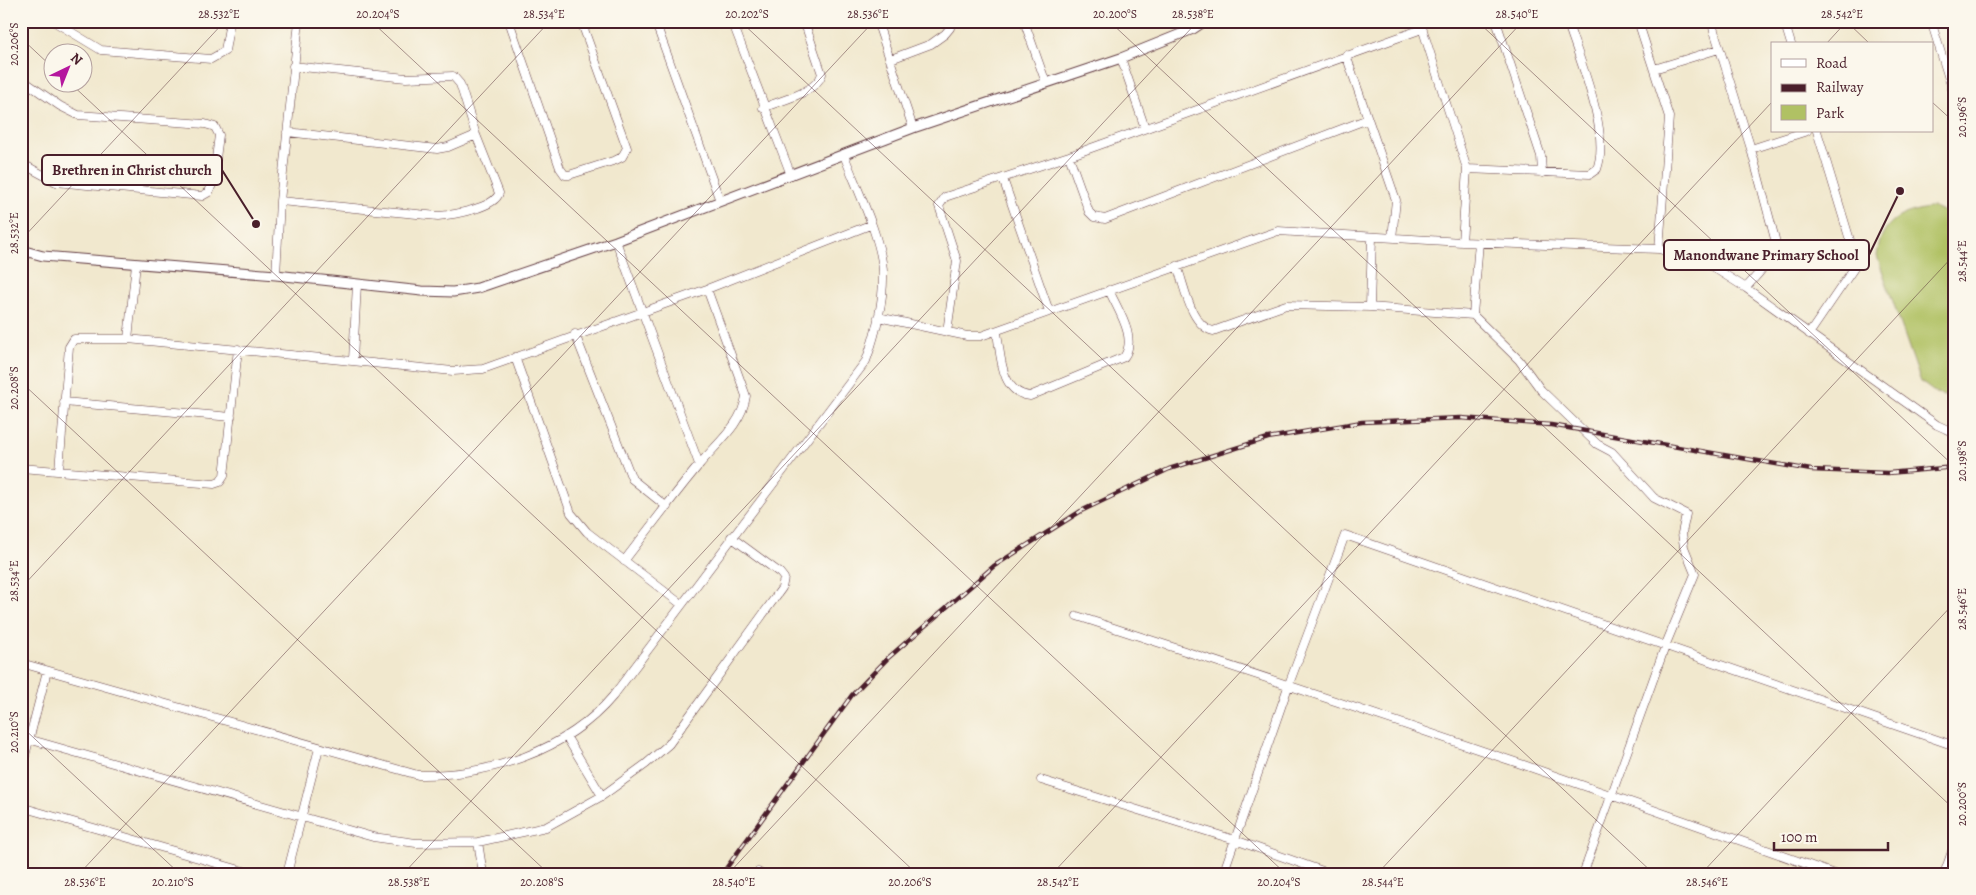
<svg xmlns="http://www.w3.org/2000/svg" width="1976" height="895" viewBox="0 0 1976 895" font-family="Alegreya,serif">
<rect width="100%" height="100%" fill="#fbf7ec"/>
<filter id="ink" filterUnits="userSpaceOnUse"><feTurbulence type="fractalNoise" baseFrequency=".02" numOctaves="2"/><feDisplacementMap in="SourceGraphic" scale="10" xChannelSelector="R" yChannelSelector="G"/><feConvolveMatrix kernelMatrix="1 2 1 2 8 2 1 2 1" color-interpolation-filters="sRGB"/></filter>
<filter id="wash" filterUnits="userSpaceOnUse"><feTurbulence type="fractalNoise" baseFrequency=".0096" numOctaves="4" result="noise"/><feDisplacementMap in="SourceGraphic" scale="20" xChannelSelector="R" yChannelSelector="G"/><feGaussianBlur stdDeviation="1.12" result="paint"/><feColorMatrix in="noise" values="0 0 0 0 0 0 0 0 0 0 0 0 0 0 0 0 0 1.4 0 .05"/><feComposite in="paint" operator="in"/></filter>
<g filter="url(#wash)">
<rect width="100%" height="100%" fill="#f1e8ce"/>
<!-- green -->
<path fill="#b0c164" stroke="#7d7048" d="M1934 207 1955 217V399L1937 394 1921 382 1877 256C1881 220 1901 212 1934 207Z"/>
</g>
<g filter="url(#ink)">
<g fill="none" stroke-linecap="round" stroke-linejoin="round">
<defs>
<path id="minor" d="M53 21 101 50 211 59 225 51 230 21
M509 21 560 168 565 175H569L616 160 622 157 627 148 581 21
M655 21 720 201
M732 21 791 175
M877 21 913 128
M1024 21 1046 83
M1420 21 1467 169 1462 242
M1496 21 1541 156 1542 173
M1638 21 1669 117 1659 249
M1711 21 1751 149 1775 239C1776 258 1757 274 1746 288
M1784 21 1791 44
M1931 21 1955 98
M1346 55 1396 200 1392 238
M1121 58 1145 128
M891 59 931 44 945 34 950 28 951 21
M1654 69 1719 49
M21 79 60 106 78 115 205 124 215 127 219 135 213 182 209 192 202 196 56 182 21 163
M763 108C781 100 816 93 822 74L804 21
M287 132 437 149 448 147 476 135
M1751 149 1807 131
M1069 156 1089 212 1094 217 1105 219 1368 119
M1467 169 1590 174 1597 169C1611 133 1579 58 1567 21
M1003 179 1049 311
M280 201 438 216C452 215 495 208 499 193L476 135 460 84 453 76 406 78 293 66
M616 241 699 464
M1177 266C1185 287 1190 325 1213 331L1286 305 1370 307 1473 315 1479 242
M276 275 280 201 299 21
M1370 307 1372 237
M1473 315 1519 360 1541 390 1597 444 1612 452 1654 498 1686 514 1682 533 1684 547 1695 574 1666 644 1583 874
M878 317 967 336H981L1278 231 1462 242 1659 249 1708 264 1746 288 1937 425 1955 433
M947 332 957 261 939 206 945 197 1069 156 1422 29
M997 333C1001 355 1000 393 1030 396L1124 357C1138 338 1117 309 1109 290
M575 334 632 479 667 507
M1809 334 1854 268 1856 260 1817 131
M128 339 136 264
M515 357 571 513 587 532 681 604
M353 360 357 284
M64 402 231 417
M21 468 214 484 220 482 224 476 238 349
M59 470 69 347 74 339H128L453 371 483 369 707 289 870 225
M624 561C649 529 673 496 699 465 716 444 742 425 746 396L707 289
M1077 616C1331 698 1583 784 1834 874
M21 663 418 775C488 776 566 752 613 696L866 361C876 333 884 301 883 271 881 237 856 187 844 155
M566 736 602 796
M21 737 373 837 416 843 478 842 546 827 602 796 646 764 669 744 782 588 784 578 780 573 731 537
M21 771 47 671
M1041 780 1235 840 1331 874
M21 807 254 874
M478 842 483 874
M758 872 761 874
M287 874 319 748
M1223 874 1289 684 1345 535 1955 746
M1944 874 1955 843"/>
<path id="tertiary" d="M21 250 43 256 276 275 422 291 453 292 478 288 616 241 913 128 1121 58 1193 29 1205 21
M21 263 25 252"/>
</defs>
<!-- minor casing -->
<use href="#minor" stroke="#633d43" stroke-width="9"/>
<!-- tertiary casing -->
<use href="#tertiary" stroke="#633d43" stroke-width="11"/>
<!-- minor -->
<use href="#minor" stroke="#fff" stroke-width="8"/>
<!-- tertiary -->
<use href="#tertiary" stroke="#fff" stroke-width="9"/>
<defs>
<path id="rail" d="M722 874 852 695 888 658 994 566 1081 511 1169 469 1268 438 1362 422 1461 418 1551 425 1811 470 1888 473 1955 467"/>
</defs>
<!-- rail casing -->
<use href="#rail" stroke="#4a1f2b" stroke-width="4.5"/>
<!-- rail -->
<use href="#rail" stroke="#fbf7ec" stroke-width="2.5" stroke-dasharray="8" stroke-linecap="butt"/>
</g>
</g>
<!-- ticks -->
<path fill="none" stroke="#4a1f2b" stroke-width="1" stroke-opacity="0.45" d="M371 21 1286 874M740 21 1654 874M1109 21 1955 810M1477 21 1955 467M1846 21 1870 44M21 38 52 67M1826 44 1847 21M69 82 917 874M1932 102 1955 123M21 240 225 21M21 382 549 874M21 588 550 21M21 726 180 874M79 874 874 21M403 874 1198 21M728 874 1523 21M1052 874 1772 102M1377 874 1955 254M1701 874 1955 602"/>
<!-- callouts -->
<path fill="none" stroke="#4a1f2b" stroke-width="2" d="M256 224L222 170M1900 191L1869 255"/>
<g fill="#4a1f2b" stroke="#fbf7ec" stroke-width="2">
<circle cx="256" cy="224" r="5"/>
<circle cx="1900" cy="191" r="5"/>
</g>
<g fill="#fbf7ec" stroke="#4a1f2b" stroke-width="2">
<rect x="42" y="155" width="180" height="30" rx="5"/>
<rect x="1664" y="240" width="205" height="30" rx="5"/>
</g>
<g font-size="15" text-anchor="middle" font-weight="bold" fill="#4a1f2b">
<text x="132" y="175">Brethren in Christ church</text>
<text x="1766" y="260">Manondwane Primary School</text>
</g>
<!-- margin -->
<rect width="1976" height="895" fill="none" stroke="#fbf7ec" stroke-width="55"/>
<!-- legend -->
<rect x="1771" y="42" width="162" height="90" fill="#fbf7ec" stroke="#b4a19f"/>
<rect x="1781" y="59" width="25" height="8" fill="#ffffff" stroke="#b4a19f"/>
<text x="1816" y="68" font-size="15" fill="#4a1f2b">Road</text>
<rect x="1781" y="84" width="25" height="8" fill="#4a1f2b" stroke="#b4a19f"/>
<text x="1816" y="92" font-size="15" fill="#4a1f2b">Railway</text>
<rect x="1781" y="105" width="25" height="15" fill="#b0c164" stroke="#b4a19f"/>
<text x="1816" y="118" font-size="15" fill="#4a1f2b">Park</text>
<!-- north arrow -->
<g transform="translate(68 68) rotate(43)"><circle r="24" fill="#fbf7ec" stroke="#b4a19f"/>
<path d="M0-4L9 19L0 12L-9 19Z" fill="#b5179e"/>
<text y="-8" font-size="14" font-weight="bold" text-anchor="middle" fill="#4a1f2b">N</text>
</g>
<!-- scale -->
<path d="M1774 842v8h114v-8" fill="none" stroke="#4a1f2b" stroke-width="2.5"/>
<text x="1781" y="842" font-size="15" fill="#4a1f2b" stroke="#fbf7ec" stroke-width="4" paint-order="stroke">100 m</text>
<rect x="28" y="28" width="1920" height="840" fill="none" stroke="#4a1f2b" stroke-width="2"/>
<g font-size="12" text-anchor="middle" fill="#4a1f2b">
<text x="219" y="18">28.532°E</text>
<text x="378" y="18">20.204°S</text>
<text x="544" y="18">28.534°E</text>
<text x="747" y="18">20.202°S</text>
<text x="868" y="18">28.536°E</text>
<text x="1115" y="18">20.200°S</text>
<text x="1193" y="18">28.538°E</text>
<text x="1517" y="18">28.540°E</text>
<text x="1842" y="18">28.542°E</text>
<text transform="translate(14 44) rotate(-90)" y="4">20.206°S</text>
<text transform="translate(1962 117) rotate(-90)" y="4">20.196°S</text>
<text transform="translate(14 233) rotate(-90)" y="4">28.532°E</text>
<text transform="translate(1962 261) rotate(-90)" y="4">28.544°E</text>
<text transform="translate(14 388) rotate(-90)" y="4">20.208°S</text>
<text transform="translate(1962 461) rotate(-90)" y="4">20.198°S</text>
<text transform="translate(14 581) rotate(-90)" y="4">28.534°E</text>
<text transform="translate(1962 609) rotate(-90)" y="4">28.546°E</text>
<text transform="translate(14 732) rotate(-90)" y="4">20.210°S</text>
<text transform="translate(1962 804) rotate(-90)" y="4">20.200°S</text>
<text x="85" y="886">28.536°E</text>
<text x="173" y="886">20.210°S</text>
<text x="409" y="886">28.538°E</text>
<text x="542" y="886">20.208°S</text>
<text x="734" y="886">28.540°E</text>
<text x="910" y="886">20.206°S</text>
<text x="1058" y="886">28.542°E</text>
<text x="1279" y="886">20.204°S</text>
<text x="1383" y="886">28.544°E</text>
<text x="1707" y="886">28.546°E</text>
</g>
</svg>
